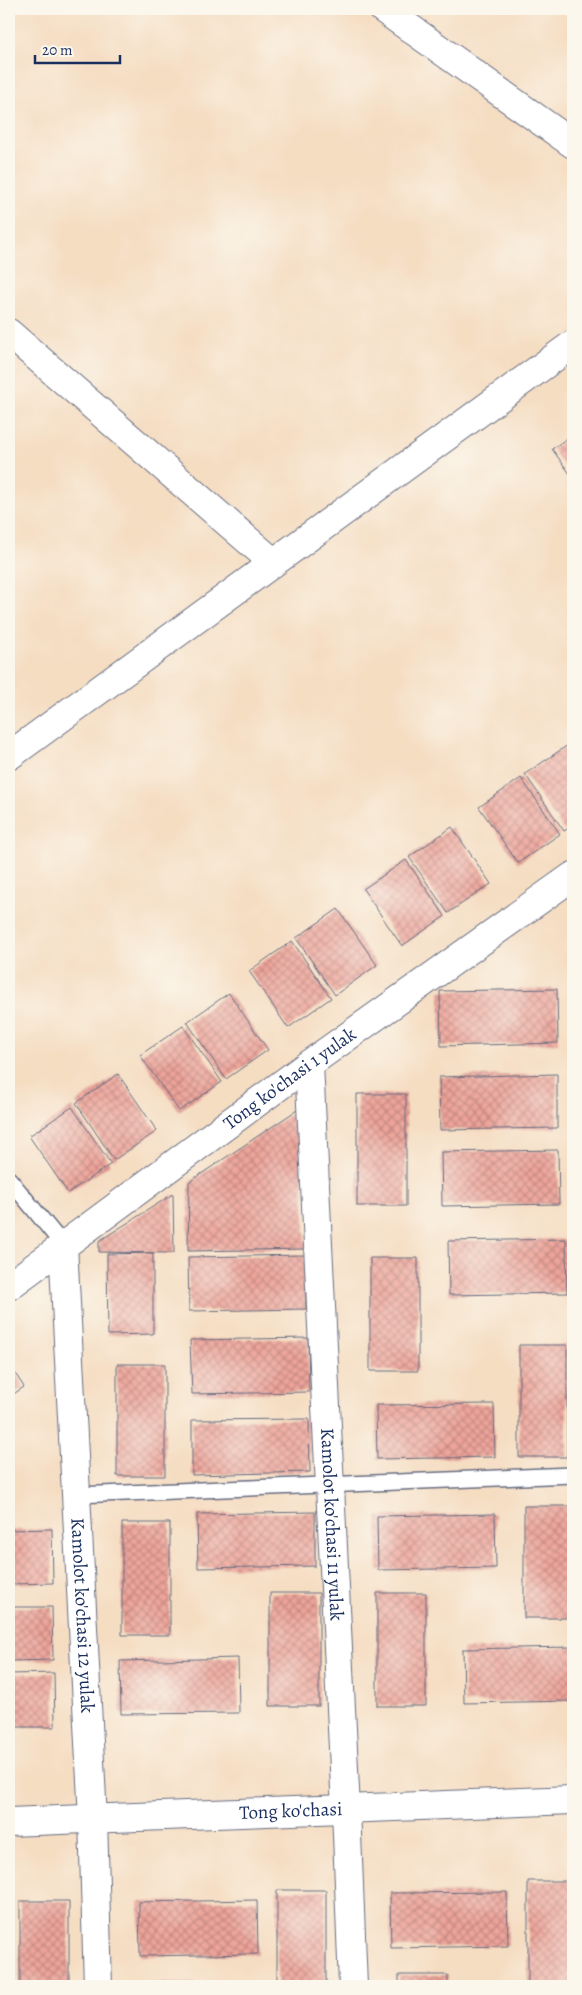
<svg xmlns="http://www.w3.org/2000/svg" width="582" height="1995" viewBox="0 0 582 1995" font-family="Alegreya,serif">
<defs>
<pattern id="building-cross-hatch" width="8" height="8" patternUnits="userSpaceOnUse" patternTransform="scale(1.25)"><rect width="8" height="8" fill="#eea49a"/><path d="M0 0l8 8M0 8l8-8" fill="none" stroke="#c08681"/></pattern>
</defs>
<rect width="100%" height="100%" fill="#fbf7ec"/>
<filter id="ink" filterUnits="userSpaceOnUse"><feTurbulence type="fractalNoise" baseFrequency=".02" numOctaves="2"/><feDisplacementMap in="SourceGraphic" scale="10" xChannelSelector="R" yChannelSelector="G"/><feConvolveMatrix kernelMatrix="1 2 1 2 8 2 1 2 1" color-interpolation-filters="sRGB"/></filter>
<filter id="wash" filterUnits="userSpaceOnUse"><feTurbulence type="fractalNoise" baseFrequency=".0096" numOctaves="4" result="noise"/><feDisplacementMap in="SourceGraphic" scale="20" xChannelSelector="R" yChannelSelector="G"/><feGaussianBlur stdDeviation="1.12" result="paint"/><feColorMatrix in="noise" values="0 0 0 0 0 0 0 0 0 0 0 0 0 0 0 0 0 1.4 0 .05"/><feComposite in="paint" operator="in"/></filter>
<g filter="url(#wash)">
<rect width="100%" height="100%" fill="#f5ddc2"/>
<g id="blocks">
<!-- building -->
<path fill="url(#building-cross-hatch)" d="M573 434V478L552 449Z
M568 745 573 753V825L564 831 525 774Z
M521 778 560 834 518 863 479 807Z
M452 827 491 884 448 913 409 857Z
M406 860 445 916 402 946 363 889Z
M338 909 377 965 335 995 296 938Z
M292 941 331 998 288 1028 249 971Z
M557 989 558 1043 441 1046 440 991Z
M229 993 268 1050 226 1079 187 1022Z
M183 1026 222 1082 179 1111 140 1055Z
M118 1074 157 1131 114 1160 76 1103Z
M557 1074V1128L440 1130 439 1077Z
M357 1094H406V1206H357Z
M72 1107 111 1164 68 1193 29 1136Z
M300 1108 306 1249 188 1251 189 1182Z
M558 1150 559 1204 442 1206 441 1152Z
M173 1194 174 1253 99 1252V1241Z
M566 1239 567 1293 449 1295 448 1241Z
M153 1253V1334L108 1335 107 1254Z
M305 1255 306 1309 189 1311 188 1257Z
M370 1258H418V1371H370Z
M308 1338 309 1392 192 1394 190 1340Z
M519 1345H567V1457H519Z
M9 1364 24 1387 9 1397Z
M117 1364H165V1476H117Z
M494 1404 495 1457 377 1459 376 1405Z
M309 1419 310 1472 192 1475V1420Z
M524 1506H573V1618H524Z
M315 1512V1566L198 1568 197 1514Z
M495 1514 496 1568 378 1570 377 1516Z
M122 1523H170V1635H122Z
M52 1529 53 1583 9 1584V1530Z
M270 1593H319V1706H270Z
M377 1593H426V1706H377Z
M9 1607H52L53 1660 9 1661Z
M573 1647V1701L464 1703 463 1649Z
M238 1658 239 1713 121 1714 120 1661Z
M54 1673 55 1727H9V1674Z
M528 1881H573V1986H528Z
M277 1890H326V1986H277Z
M507 1892 508 1946 391 1948 390 1893Z
M257 1900 258 1954 140 1956 139 1902Z
M20 1901H69V1986H20Z
M399 1975H448V1986H399Z
M149 1983H197V1986H149Z"/>
</g>
</g>
<g filter="url(#ink)">
<use href="#blocks" fill-opacity="0" stroke="#676c81" stroke-width="1"/>
<g fill="none" stroke-linecap="round" stroke-linejoin="round">
<defs>
<path id="lane" d="M9 1179 63 1245
M76 1495 573 1475"/>
<g id="street">
<path d="M383 9 573 144"/>
<path d="M9 333 273 562"/>
<path d="M9 756 573 344"/>
<path id="s1" d="M309 1064 346 1809 353 1986"/>
<path id="s2" d="M63 1245 93 1819 98 1986"/>
<path id="s3" d="M9 1286 309 1064 573 876"/>
<path id="s4" d="M9 1822 573 1800"/>
</g>
</defs>
<!-- lane casing -->
<use href="#lane" stroke="#676c81" stroke-width="18"/>
<!-- street casing -->
<use href="#street" stroke="#676c81" stroke-width="30"/>
<!-- lane -->
<use href="#lane" stroke="#fff" stroke-width="15"/>
<!-- street -->
<use href="#street" stroke="#fff" stroke-width="28"/>
</g>
</g>
<g text-anchor="middle" dominant-baseline="central" stroke-width="4.5" stroke-linejoin="round" paint-order="stroke">
<!-- street labels -->
<g font-size="19" fill="#1b2f5e" stroke="#fbf7ec">
<text stroke="none"><textPath href="#s3" startOffset="349">Tong ko'chasi 1 yulak</textPath></text>
<text stroke="none"><textPath href="#s1" startOffset="461">Kamolot ko'chasi 11 yulak</textPath></text>
<text stroke="none"><textPath href="#s2" startOffset="371">Kamolot ko'chasi 12 yulak</textPath></text>
<text stroke="none"><textPath href="#s4" startOffset="282">Tong ko'chasi</textPath></text>
</g>
</g>
<!-- margin -->
<rect width="582" height="1995" fill="none" stroke="#fbf7ec" stroke-width="30"/>
<!-- scale -->
<path d="M35 55v8h85v-8" fill="none" stroke="#1b2f5e" stroke-width="2.5"/>
<text x="42" y="55" font-size="15" fill="#1b2f5e" stroke="#fbf7ec" stroke-width="4" paint-order="stroke">20 m</text>
</svg>
